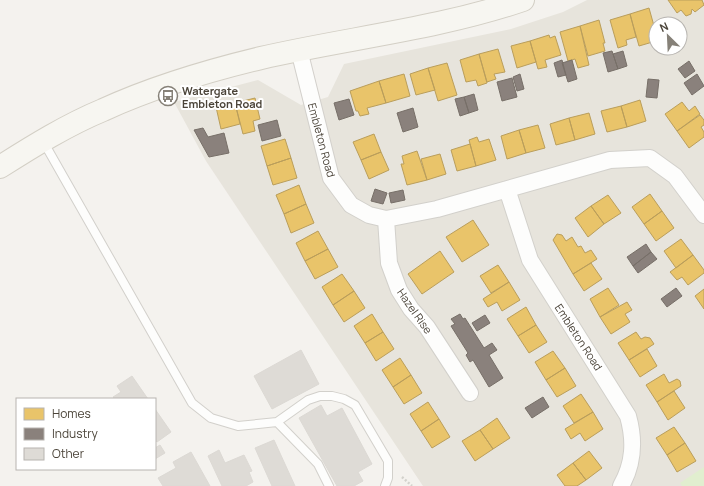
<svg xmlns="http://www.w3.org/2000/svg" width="704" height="486" viewBox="0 0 704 486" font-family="Manrope,sans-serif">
<rect width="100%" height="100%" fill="#f4f2ee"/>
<!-- residential -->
<path fill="#e7e4dc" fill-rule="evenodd" d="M587 0H704V486H423L206 161 174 102 258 80 301 105 328 97 344 64 511 29 563 12ZM656 24H680V48H656Z"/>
<!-- green -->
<path fill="#e1eecf" d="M704 467V486H682L680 483Z"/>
<!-- homes -->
<path fill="#e9c46a" stroke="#ba9e5b" d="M668 0H702L704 5 695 12 692 9 691 14 686 16 681 10 677 13Z
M649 8 656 33V41L639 46 630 14Z
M630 14 636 37 626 40 627 45 618 48 610 20Z
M599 20 605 43H603L605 51 588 56 580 26Z
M580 26 589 65 578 68 575 59 568 61 560 32Z
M549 35 550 38 555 36 561 55 545 60 547 67 538 69 530 41Z
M530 41 536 62 517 68 511 46Z
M498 49 505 72 494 74 496 79 487 82 479 54Z
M479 54 487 83 478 86 476 80 466 82 460 60Z
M447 63 457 95 438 101 428 68Z
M428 68 435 90 416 95 410 74Z
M404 74 410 96 386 103 379 81Z
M379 81 386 103 367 108 369 114 360 116 358 111H356L350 91Z
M255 98 260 119 253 121 255 131 243 134 235 103Z
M640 100 646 121 627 127 621 106Z
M682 102 689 111 695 106 700 114 677 131 665 114Z
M235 103 240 124 221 129 216 107Z
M621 106 627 127 607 132 601 111Z
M589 113 595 134 575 140 569 118Z
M700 115 704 120V125L701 127 704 132V137L689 148 677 131Z
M569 118 575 140 556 145 550 124Z
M538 125 545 148 526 153 519 130Z
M519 130 526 153 507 159 501 136Z
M374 134 381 152 361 160 353 142Z
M477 137 479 142 489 139 496 160 476 166 469 140Z
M285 139 291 158 267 166 261 146Z
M470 144 476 166 457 171 451 150Z
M417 151 427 180 407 185 401 164H404L402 156Z
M381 152 389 170 369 179 361 160Z
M440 154 446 174 427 180 421 159Z
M291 158 297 178 273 185 267 166Z
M299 185 306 204 284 214 276 195Z
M650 194 662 211 644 224 632 207Z
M608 195 621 213 604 224 591 206Z
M306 204 314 223 291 233 284 214Z
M591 206 604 224 588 237 575 218Z
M662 211 674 228 656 241 644 224Z
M473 220 489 245 462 262 446 237Z
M318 231 328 249 305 261 296 243Z
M557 234 562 235 566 241 572 237 578 247 581 246 585 253 591 250 597 259 573 274 553 240Z
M681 239 693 255 676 268 664 251Z
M328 249 338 267 315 279 305 261Z
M440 251 454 272 422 294 408 274Z
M693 255 704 270V273L688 285 682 277 677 280 670 272Z
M591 263 602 279 584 291 573 274Z
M498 265 509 282 491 293 480 276Z
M342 274 354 291 333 305 322 287Z
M509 282 520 300 502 311 497 302 488 307 483 299Z
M608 288 619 305 600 317 590 299Z
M704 289V309L695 296Z
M354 291 365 308 344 322 333 305Z
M627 302 632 310 625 314 630 322 611 334 600 317Z
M526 307 536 325 518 336 507 319Z
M372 314 383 332 365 343 354 326Z
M536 325 547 342 529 353 518 336Z
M383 332 394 349 376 361 365 343Z
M636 332 641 339 645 337 650 338 654 344 629 360 618 343Z
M647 349 657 366 640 377 629 360Z
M553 351 565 368 546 380 535 362Z
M400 358 411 375 393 387 382 370Z
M565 368 576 386 557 397 546 380Z
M664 374 669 383 677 379 680 381 681 386 657 402 646 385Z
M411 375 422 393 404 404 393 387Z
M674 391 685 408 668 420 657 402Z
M581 394 593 412 574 423 563 406Z
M428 402 439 419 421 431 410 414Z
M593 412 603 429 585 441 580 433 571 439 565 429Z
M497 418 510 438 493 449 480 430Z
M439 419 450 437 432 448 421 431Z
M674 427 685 443 667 455 656 438Z
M480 430 493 449 475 461 462 441Z
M685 443 696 461 677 472 667 455Z
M589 451 602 468 586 480 573 463Z
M573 463 586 480 577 486H565L557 475Z"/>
<!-- industry -->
<path fill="#8a817c" stroke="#776f68" d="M612 51 618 69 608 72 603 53Z
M623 51 627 66 618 69 613 54Z
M562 60 566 75 558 77 554 63Z
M572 60 577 79 568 82 562 63Z
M689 61 695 71 685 78 678 69Z
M520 74 524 89 517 91 513 77Z
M697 74 704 86 692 95 684 83Z
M512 78 517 97 502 101 497 82Z
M648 79 659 80 657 98 646 97Z
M474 94 478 110 469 113 464 97Z
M464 97 469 113 460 116 455 99Z
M349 99 354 115 339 120 334 103Z
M413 108 418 127 403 132 397 113Z
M277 120 281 136 262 141 258 125Z
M203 128 208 137 224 133 229 153 209 157 194 130Z
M375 189 387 193 383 204 371 201Z
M403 190 405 200 391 203 389 193Z
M646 244 651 252 633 266 627 257Z
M651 252 657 259 638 273 633 266Z
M676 288 682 296 667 307 661 299Z
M460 314 463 319 465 318 484 348 492 343 497 350 489 355 503 378 489 387 473 360 470 362 466 355 468 353 451 326 455 324 451 319Z
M485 315 490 323 477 331 472 323Z
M543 397 549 407 532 418 525 408Z"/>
<!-- building -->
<path fill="#dedbd6" stroke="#dcd9d4" d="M301 350 319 384 272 409 254 376Z
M132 376 148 399H115L113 397 121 392 117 386Z
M321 405 327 416 342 408 372 464 358 472 363 481 354 486H337L299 418Z
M155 409 171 432 157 442 155 440Z
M274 440 295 486H272L255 448Z
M160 445 165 453 155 459V448Z
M219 450 225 463 244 455 252 471 249 472 253 482 246 486H222L208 456Z
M191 452 210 486H163L158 478 176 468 173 462Z"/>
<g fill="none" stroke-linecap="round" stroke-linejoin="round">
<defs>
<path id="lane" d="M43 141 192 403 211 418 238 426 277 422 308 400 320 396H332L344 399 355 405 388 461V478L385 486
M277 422 318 464 329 486"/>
<path id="street" d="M299 50 331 178 351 205 369 215 386 219 437 209 610 160 650 158 675 176 704 215
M507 189 530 260 628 416C635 441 634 463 621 486
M386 219 389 263 399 290 411 309 427 327 470 393"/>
<path id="secondary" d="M0 167C33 146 67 125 103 110 153 87 207 71 261 58 348 38 438 29 523 0"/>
</defs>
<!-- lane casing -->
<use href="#lane" stroke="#d2d0cb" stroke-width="10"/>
<!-- street casing -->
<use href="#street" stroke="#d2d0cb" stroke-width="18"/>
<!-- secondary casing -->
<use href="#secondary" stroke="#d3cfc5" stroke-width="24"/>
<!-- path -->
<path stroke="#d3d2cc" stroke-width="2.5" stroke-dasharray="2 2" stroke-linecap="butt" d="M402 477 412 486"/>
<!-- lane -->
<use href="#lane" stroke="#fdfdfc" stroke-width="8"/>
<!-- street -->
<use href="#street" stroke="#fdfdfc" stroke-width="16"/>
<!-- secondary -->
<use href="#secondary" stroke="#f7f6f1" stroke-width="22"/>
</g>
<!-- icons -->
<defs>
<symbol id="bus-ring" viewBox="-11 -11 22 22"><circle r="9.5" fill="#fff" stroke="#868178" stroke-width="1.5"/><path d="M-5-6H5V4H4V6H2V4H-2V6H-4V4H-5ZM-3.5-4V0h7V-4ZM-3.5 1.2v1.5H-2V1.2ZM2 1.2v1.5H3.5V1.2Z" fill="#868178"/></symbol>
</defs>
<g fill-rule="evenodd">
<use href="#bus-ring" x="157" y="85" width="22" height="22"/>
</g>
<g text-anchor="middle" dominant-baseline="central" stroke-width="4" stroke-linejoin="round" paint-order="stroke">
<!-- poi labels -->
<g font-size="11" font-weight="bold" fill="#4b4439" stroke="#fff" text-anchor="start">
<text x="182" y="90">Watergate<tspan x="182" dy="13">Embleton Road</tspan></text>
</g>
<!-- street labels -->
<g font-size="11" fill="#4b4439" stroke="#fff">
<text transform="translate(322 140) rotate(75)">Embleton Road</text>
<text transform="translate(415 311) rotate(55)">Hazel Rise</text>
<text transform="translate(579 337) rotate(57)">Embleton Road</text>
</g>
</g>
<!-- legend -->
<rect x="16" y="398" width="140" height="72" fill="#ffffff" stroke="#b7b4b0"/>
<rect x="24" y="408" width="20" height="12" fill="#e9c46a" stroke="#b7b4b0"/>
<text x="52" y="418" font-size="12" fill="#4b4439">Homes</text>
<rect x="24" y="428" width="20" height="12" fill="#8a817c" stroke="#b7b4b0"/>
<text x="52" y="438" font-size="12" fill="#4b4439">Industry</text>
<rect x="24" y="448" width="20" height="12" fill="#dedbd6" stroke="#b7b4b0"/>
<text x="52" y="458" font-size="12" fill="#4b4439">Other</text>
<!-- north arrow -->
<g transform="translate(668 36) rotate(336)"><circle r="19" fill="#ffffff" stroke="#b7b4b0"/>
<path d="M0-3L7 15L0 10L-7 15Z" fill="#868178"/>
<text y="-6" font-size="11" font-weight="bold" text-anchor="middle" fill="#4b4439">N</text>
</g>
</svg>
